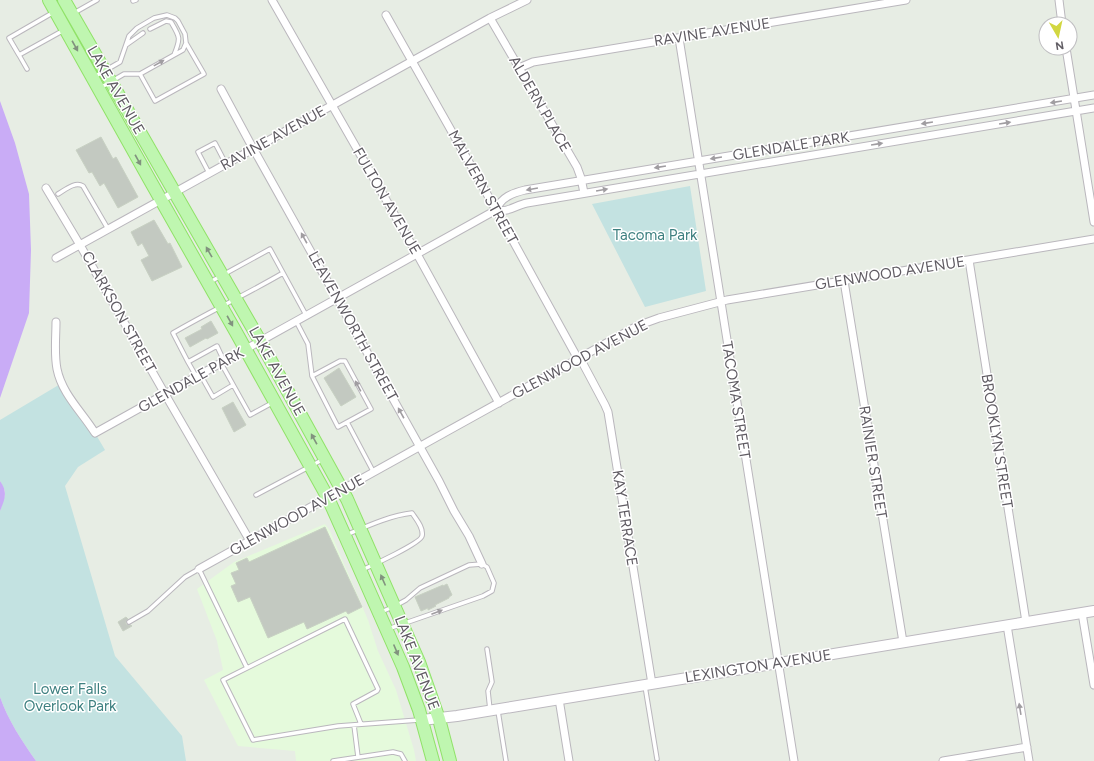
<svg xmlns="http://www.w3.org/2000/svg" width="1094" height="761" viewBox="0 0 1094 761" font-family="Figtree,sans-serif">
<rect width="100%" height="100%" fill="#e7ede4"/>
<!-- commercial -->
<path fill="#e5fadc" d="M325 524 330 531 368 620 378 651 396 690 414 750 416 761H296L295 751 238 746 204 680 223 670 217 641 197 589 234 562Z"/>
<!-- green -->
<path fill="#c3e2e1" d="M690 186 706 291 645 307 592 204Z
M62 383 95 433 105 450 78 467 65 486 115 656 182 736 186 761H36C22 741 8 720 0 697V511L5 495V491L0 481V420Z"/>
<!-- water -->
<path fill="#c9acf6" d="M0 101 15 143 29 194 31 250 29 313 0 398Z
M0 481C8 492 5 499 0 511Z
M0 697C8 720 22 741 36 761H0Z"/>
<!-- building -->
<path fill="#c3c9c1" stroke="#c8d1c3" d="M101 137 113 159 116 157 138 197 118 208 104 183 100 186 92 172 89 173 76 150Z
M154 220 168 244 170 243 182 267 152 281 141 260 149 256 142 243 138 246 131 232Z
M211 321 218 333 207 339 206 338 190 347 185 338 202 329 201 327Z
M339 368 356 397 341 406 324 378Z
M233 402 246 425 234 432 222 408Z
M325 527 362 607 348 614 346 611 307 629 304 622 268 638 250 597 238 602 231 586 236 584 231 573 239 570 236 563 247 558 249 562Z
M447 584 452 595 449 597V598L435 605 436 606 428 610V608L421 611 415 597 443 585V586Z
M126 617 128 619 126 622V624L129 625H131L132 626 123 631 118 622Z"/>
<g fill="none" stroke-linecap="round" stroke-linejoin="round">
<defs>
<path id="lane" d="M133 1 136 0
M54 12 9 38 19 55 64 30
M74 13 97 0
M150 29 166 21 171 22C180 37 181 38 174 55
M126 45 143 33
M19 55 27 69
M140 74 155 101 204 74 186 43
M94 77 120 62 129 36 137 28 154 18 167 15 175 18 178 21 185 34 186 43 183 50 140 74H124L100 88
M209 173 198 152 215 143 226 164
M58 194C65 190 75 181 83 186L108 229
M210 282 270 249 306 315
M296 321 308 344 312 376 338 427 371 409 345 361H340L312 376
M224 361 217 346 188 362 173 333C209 312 247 294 283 273
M188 362 196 376
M221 363 250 415 272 403
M200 374 213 397 233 385
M347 422 374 473
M256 495 322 460
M346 535C365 527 391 515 412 513 416 519 424 528 422 536 421 543 371 566 362 570
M381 612 395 606 406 600 420 588 469 565 482 564 487 567 494 583 492 591 483 596 388 629
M129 622 148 611 185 577 199 569 247 668
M487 649 492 682 488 691 490 710
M645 686 657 759
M498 711 506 761
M361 724 353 704 377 691 378 689 345 619 223 680 253 740 338 726 419 720
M354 725 358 757
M333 761 393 752 401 754 405 761"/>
<path id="street" d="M272 0 417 254 499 403
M1059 0 1062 24
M386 15 496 210 578 359
M490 18 577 167 581 178 584 193
M679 38 794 761
M1066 48 1094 222
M519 68 533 62 906 0
M221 89 249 141 439 481 454 511 469 536 482 564
M46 188 80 245 165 394 250 541
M496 210C508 213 516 205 527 203L1094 108
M56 258 490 18 527 0
M969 260 1026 622
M844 281 903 642
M56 322C56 337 54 354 57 369 62 394 82 412 95 433L496 210C501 197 513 193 525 190L1094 95
M580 358 605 405 608 412 652 684
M199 569 637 326 659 318 727 300 1094 239
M1082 613 1094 685
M1007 625 1029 761
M559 699 569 761
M943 761 1027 747"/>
<path id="secondary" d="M422 720 457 716 1094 611"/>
<path id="primary" d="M49 0 152 184 237 334 328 498 345 536 403 667 419 710 433 761
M64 0 260 341 347 499 419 662 439 719 450 761"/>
</defs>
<!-- lane casing -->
<use href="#lane" stroke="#bab7bd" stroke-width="5.5"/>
<!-- street casing -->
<use href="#street" stroke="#bab7bd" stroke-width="9"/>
<!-- secondary casing -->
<use href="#secondary" stroke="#bcb8bf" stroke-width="12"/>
<!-- primary casing -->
<use href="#primary" stroke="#90e268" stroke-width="14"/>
<!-- lane -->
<use href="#lane" stroke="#fff" stroke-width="3.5"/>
<!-- street -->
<use href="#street" stroke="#fff" stroke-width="7"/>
<!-- secondary -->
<use href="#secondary" stroke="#fff" stroke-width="10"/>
<!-- primary -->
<use href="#primary" stroke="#bff6b0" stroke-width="12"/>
</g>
<!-- one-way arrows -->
<defs><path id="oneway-solid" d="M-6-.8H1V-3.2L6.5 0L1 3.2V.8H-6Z"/></defs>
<g fill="#81927e">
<use href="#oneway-solid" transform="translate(75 46) rotate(61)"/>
<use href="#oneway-solid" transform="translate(138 160) rotate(61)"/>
<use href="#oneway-solid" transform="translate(209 252) rotate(-120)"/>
<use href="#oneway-solid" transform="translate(230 321) rotate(61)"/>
<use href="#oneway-solid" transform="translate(314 439) rotate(-119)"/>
<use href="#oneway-solid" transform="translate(383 580) rotate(-114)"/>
<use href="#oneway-solid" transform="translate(396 650) rotate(67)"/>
</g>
<g fill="#a09da1">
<use href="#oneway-solid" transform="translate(159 63) rotate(-29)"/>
<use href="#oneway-solid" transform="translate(1056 102) rotate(171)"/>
<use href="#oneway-solid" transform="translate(927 123) rotate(171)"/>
<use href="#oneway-solid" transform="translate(1005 123) rotate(-9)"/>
<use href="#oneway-solid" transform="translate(877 144) rotate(-9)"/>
<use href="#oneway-solid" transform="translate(716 158) rotate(171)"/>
<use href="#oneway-solid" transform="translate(660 167) rotate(171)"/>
<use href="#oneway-solid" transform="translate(532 189) rotate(170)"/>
<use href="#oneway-solid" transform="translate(602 190) rotate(-10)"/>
<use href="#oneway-solid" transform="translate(304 238) rotate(-119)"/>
<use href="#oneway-solid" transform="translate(358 386) rotate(-118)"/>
<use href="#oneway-solid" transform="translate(401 413) rotate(-119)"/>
<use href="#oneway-solid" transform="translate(437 612) rotate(-21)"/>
<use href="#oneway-solid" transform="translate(1020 709) rotate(-99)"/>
</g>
<g text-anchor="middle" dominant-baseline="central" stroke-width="3" stroke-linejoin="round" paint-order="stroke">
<!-- street labels -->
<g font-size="15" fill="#605c63" stroke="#fff">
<text transform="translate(712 32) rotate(-9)">RAVINE AVENUE</text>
<text transform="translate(116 90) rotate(60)">LAKE AVENUE</text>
<text transform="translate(540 104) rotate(60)">ALDERN PLACE</text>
<text transform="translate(273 138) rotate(-29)">RAVINE AVENUE</text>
<text transform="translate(791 146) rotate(-9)">GLENDALE PARK</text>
<text transform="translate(483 187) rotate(61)">MALVERN STREET</text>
<text transform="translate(387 201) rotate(60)">FULTON AVENUE</text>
<text transform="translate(890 273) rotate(-9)">GLENWOOD AVENUE</text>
<text transform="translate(119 312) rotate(61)">CLARKSON STREET</text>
<text transform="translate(353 326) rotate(61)">LEAVENWORTH STREET</text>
<text transform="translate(580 359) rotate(-28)">GLENWOOD AVENUE</text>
<text transform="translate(277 371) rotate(61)">LAKE AVENUE</text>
<text transform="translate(191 380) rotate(-29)">GLENDALE PARK</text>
<text transform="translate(736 400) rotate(81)">TACOMA STREET</text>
<text transform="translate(997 441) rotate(81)">BROOKLYN STREET</text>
<text transform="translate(873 462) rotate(81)">RAINIER STREET</text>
<text transform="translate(297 515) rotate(-29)">GLENWOOD AVENUE</text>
<text transform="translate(625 518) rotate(81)">KAY TERRACE</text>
<text transform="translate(417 663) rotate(69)">LAKE AVENUE</text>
<text transform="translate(758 666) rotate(-9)">LEXINGTON AVENUE</text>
</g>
<!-- park labels -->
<g font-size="15" fill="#3e8080" stroke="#fff">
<text x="655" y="235">Tacoma Park</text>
<text x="70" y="689">Lower Falls<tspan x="70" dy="17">Overlook Park</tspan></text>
</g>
</g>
<!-- north arrow -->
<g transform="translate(1058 36) rotate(171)"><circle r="19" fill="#ffffff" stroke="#bfbec1"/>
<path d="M0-3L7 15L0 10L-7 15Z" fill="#d2d741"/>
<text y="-6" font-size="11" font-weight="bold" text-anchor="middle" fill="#605c63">N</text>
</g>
</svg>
